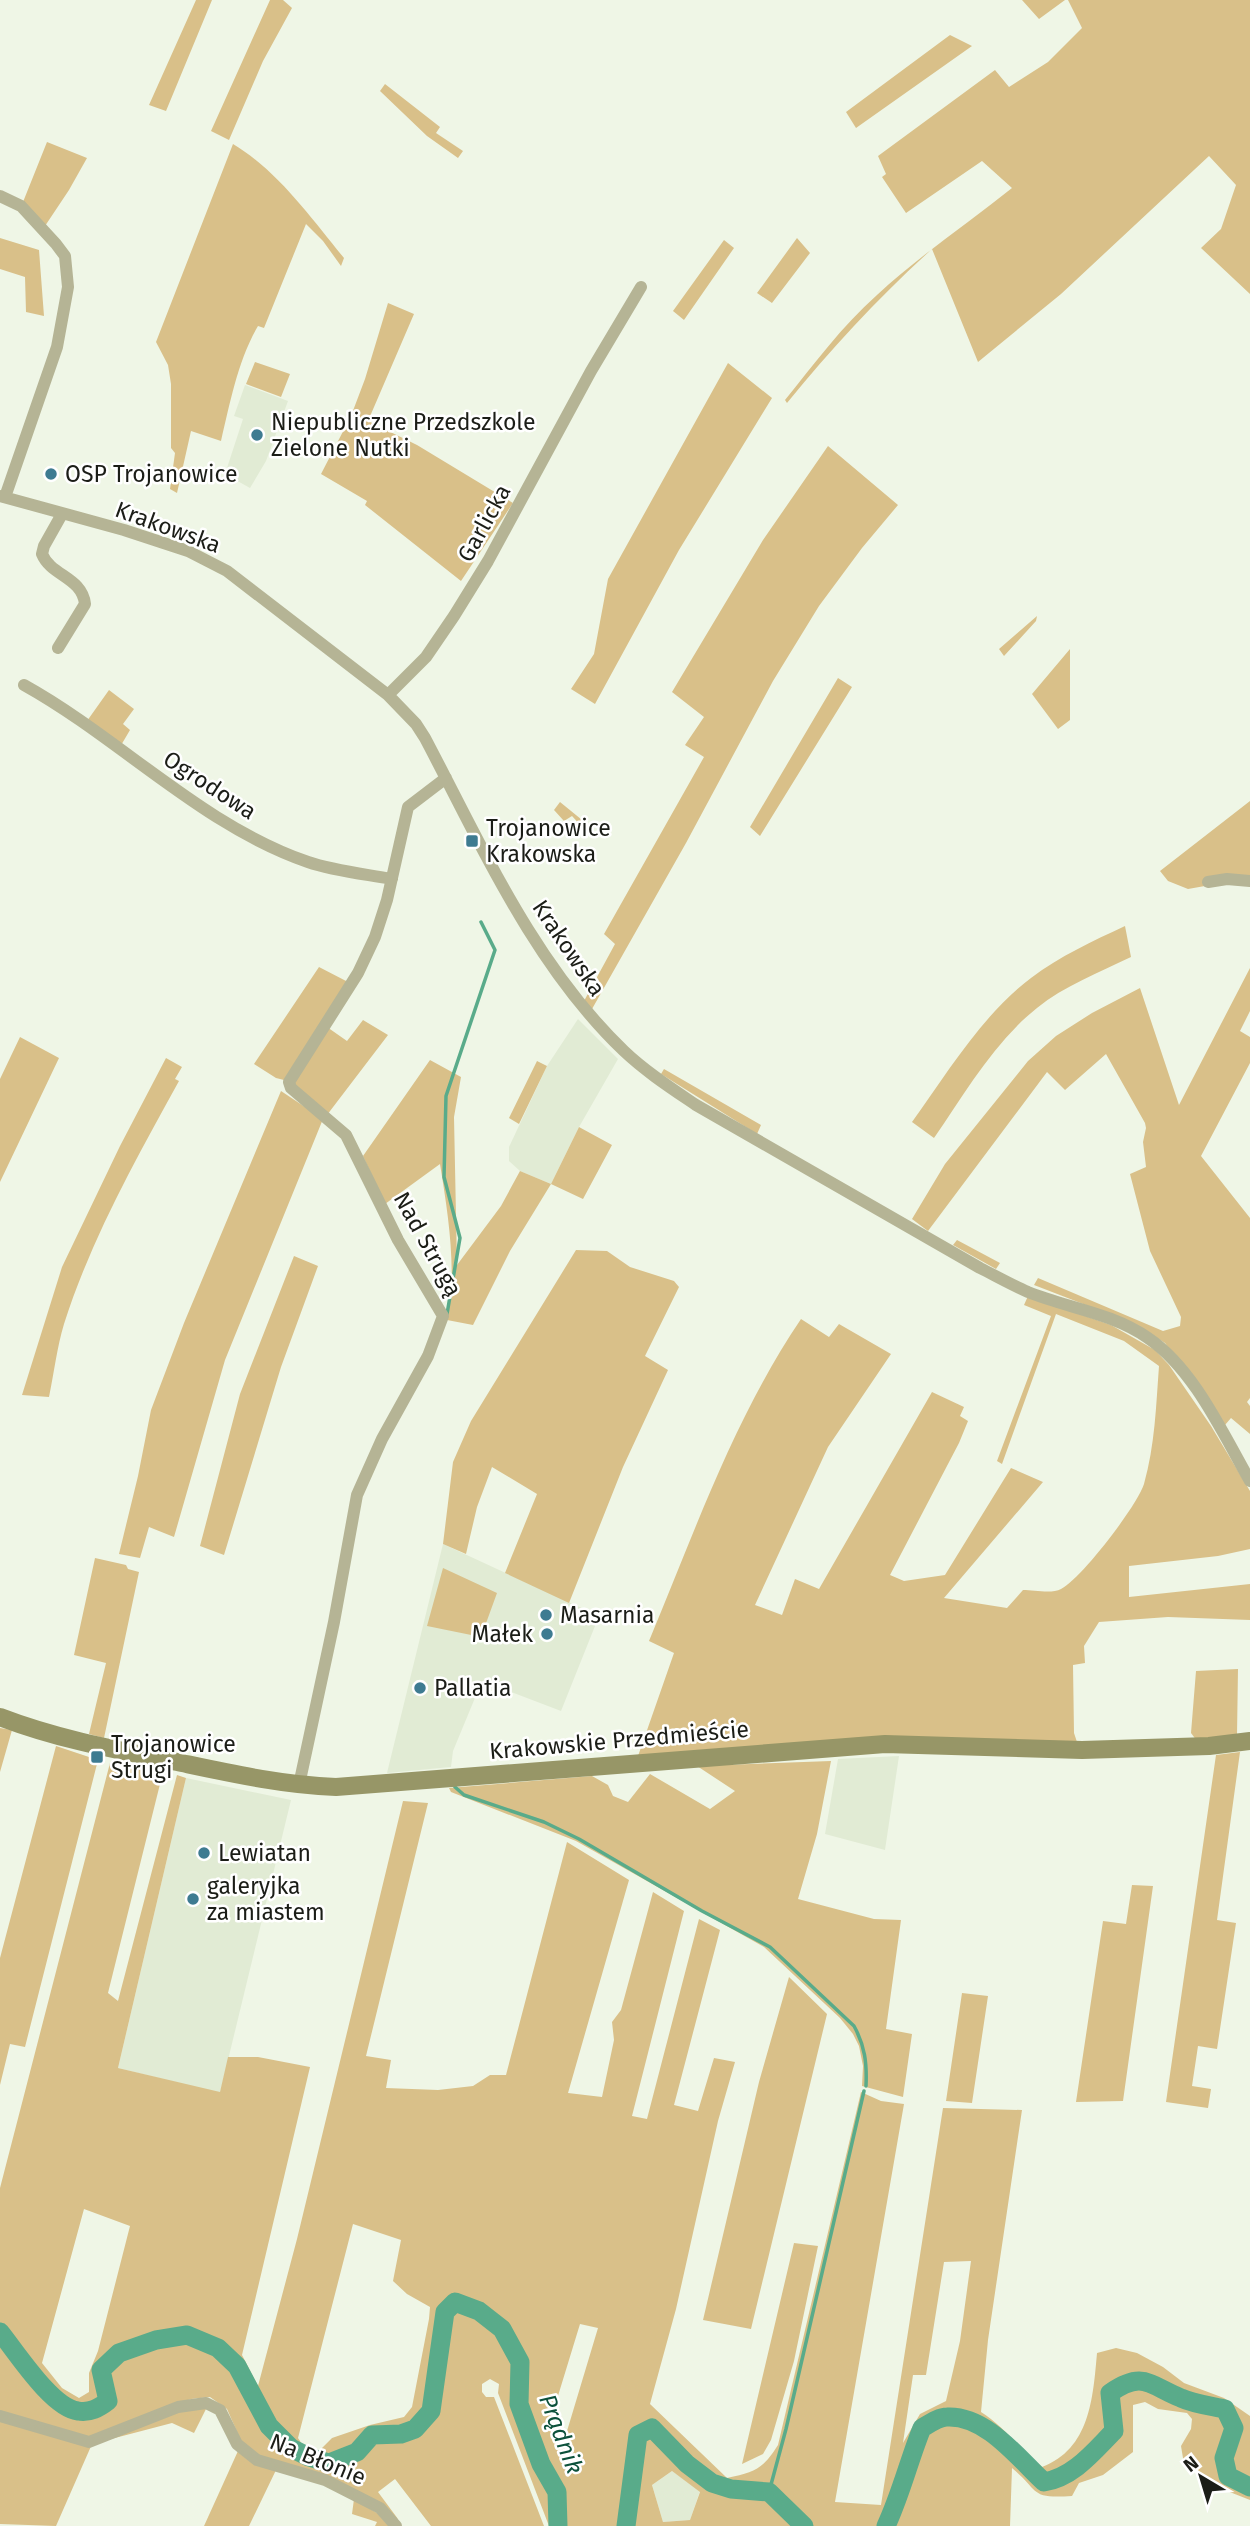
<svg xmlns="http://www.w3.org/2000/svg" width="1250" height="2526" viewBox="0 0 1250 2526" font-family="'Fira Sans',sans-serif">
<rect width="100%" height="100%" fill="#eff6e6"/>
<!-- built -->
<path fill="#e1ebd4" d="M245 385 288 401 266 461 250 488 225 474 243 419 234 416Z
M578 1019 618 1059 579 1127 551 1184 520 1171 509 1161V1147L547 1066Z
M443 1544 599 1616 561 1711 482 1681 453 1751 451 1767 387 1773Z
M899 1756 885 1850 825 1834 838 1759Z
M186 1778 291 1800 220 2093 118 2068Z
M672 2471 700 2491 690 2520 663 2522 652 2485Z"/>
<!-- green -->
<path fill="#d9c089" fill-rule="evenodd" d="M196 0H212L166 111 149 105Z
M270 0H283L292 8 263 61 229 140 211 131Z
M1022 0H1065L1039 19Z
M1068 0H1250V294L1201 248 1221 229 1236 185 1209 156 1061 294 978 362 932 249C879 297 832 348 787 403L785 400C814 364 842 326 877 295 919 256 967 224 1012 188L982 161 906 213 882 177 886 174 878 156 995 70 1009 87 1048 62 1082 28Z
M950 35 972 46 856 128 846 112Z
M385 84 440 127 436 133 463 151 458 158 427 136 380 91Z
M47 142 87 158 69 190 45 226 23 202Z
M233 144C278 171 311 218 344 258L341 266 323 241 306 224 264 328 258 326C238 360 230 403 221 441L191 431 177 493 170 489 175 453 171 448V384L168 365 156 342Z
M0 238 39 250 44 316 26 312 25 277 0 269Z
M797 238 810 253 772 303 757 293Z
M724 240 734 248 684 320 673 311Z
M388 303 414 314 368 421 417 445 513 503 461 581 365 505 367 501 321 474 351 416 365 379Z
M255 362 290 374 281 397 246 384Z
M728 363 772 398 679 550 595 704 571 689 594 654 608 579Z
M828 446 898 505 862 548 819 606 773 681 686 843 592 1009 584 1001 615 944 604 934 704 757 685 745 704 717 672 692 763 540Z
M1037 616 1036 621 1004 656 999 649Z
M1070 649V720L1058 729 1032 694Z
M838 678 852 687 760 836 750 827Z
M109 690 134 709 123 724 130 730 120 747 87 721Z
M1250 801V878L1188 889 1168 881 1160 871Z
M560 802 587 824 584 829 572 816 564 821 554 810Z
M1125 926 1131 957C1100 972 1064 986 1037 1008 994 1042 965 1093 934 1138L912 1122C948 1072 982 1015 1031 978 1060 956 1093 941 1125 926Z
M319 967 348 982 284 1080 276 1078 254 1064Z
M1250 968V1011L1240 1031 1250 1037V1063L1201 1156 1250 1218V1398L1247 1402 1250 1406V1434L1231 1418 1225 1425 1165 1343 1135 1324 1034 1285 1038 1278 1163 1331 1180 1326 1181 1317 1150 1251 1130 1174 1146 1167 1143 1142 1146 1128 1145 1123 1106 1054 1065 1090 1047 1072 928 1231 912 1219 945 1164 1028 1061 1056 1036 1092 1013 1140 988 1179 1105Z
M363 1020 388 1035 327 1115 295 1087 294 1078 327 1027 347 1041Z
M20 1037 59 1058 0 1182V1079Z
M166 1058 182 1067 175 1079 179 1081C136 1159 91 1239 64 1324 57 1347 54 1373 49 1397L22 1395 62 1267 120 1146Z
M430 1060 461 1077 454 1117 457 1265 501 1206 520 1171 551 1184 579 1127 612 1145 583 1199 551 1184 510 1251 473 1325 447 1320C444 1310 451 1304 451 1294 454 1251 447 1207 440 1164L385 1204 363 1156Z
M537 1061 547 1066 519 1124 509 1118Z
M664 1069 761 1125 757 1134 661 1074Z
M281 1091 323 1119 225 1360 174 1537 149 1527 140 1558 119 1554 138 1476 151 1410 184 1323Z
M957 1240 1000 1263 996 1269 953 1245Z
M576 1250 607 1251 630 1267 674 1281 679 1287 645 1356 668 1370 623 1467 569 1603 505 1573 537 1494 492 1467 477 1507 466 1554 443 1544 453 1462 471 1421Z
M294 1256 318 1266 281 1367 224 1555 200 1546 240 1394Z
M1028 1296 1111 1325 1155 1350 1169 1365 1211 1426 1250 1491V1549L1218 1556 1129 1566V1597L1250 1584V1620L1168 1617 1099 1622 1084 1646 1085 1663 1073 1665 1074 1733 1077 1742 638 1756 674 1653 649 1641C695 1531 734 1418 801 1319L829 1337 839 1324 891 1354 828 1447 755 1605 782 1615 795 1579 819 1589 932 1392 964 1407 960 1416 968 1421 959 1443 890 1575 904 1581 945 1575 1011 1468 1043 1482 944 1598 1007 1608 1023 1590C1034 1590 1052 1594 1061 1589 1081 1579 1137 1506 1144 1484 1155 1445 1156 1406 1159 1366L1124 1341 1056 1314 1002 1464 997 1461 1051 1316 1024 1305Z
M95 1558 126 1565 128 1569 139 1572 104 1738 89 1734 106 1663 74 1655Z
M443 1568 497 1593 481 1637 427 1626Z
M1238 1669 1237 1735 1197 1741 1191 1733 1196 1671Z
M0 1728 12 1730 0 1772Z
M56 1746 98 1760 25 2047 10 2044 0 2085V1958Z
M1240 1752 1217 1920 1236 1923 1217 2049 1198 2046 1192 2086 1211 2089 1208 2108 1166 2102 1216 1755Z
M831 1761 817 1834 798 1899 874 1919 901 1920 886 2029 912 2034 903 2097 862 2086 863 2066 859 2046 853 2034 840 2018 764 1947 576 1841 451 1792 449 1788 592 1776 608 1785 613 1796 628 1802 650 1774 710 1809 735 1791 697 1766Z
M110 1763 135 1764 163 1772 108 1993 118 2001 177 1775 186 1778 118 2068 220 2092 228 2057H258L310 2067 242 2355 258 2386 297 2239 403 1801 428 1803 366 2056 391 2060 386 2088 438 2090 473 2086 490 2075H506L567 1842 629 1880 568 2093 602 2097 614 2040 612 2022 621 2010 653 1892 684 1911 632 2116 647 2119 699 1919 720 1930 674 2105 698 2111 714 2058 735 2062 718 2121 676 2309 650 2404 727 2478C755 2472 763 2469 778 2445L861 2092 881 2101 904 2104 835 2502 881 2505 943 2108 1022 2110 988 2340 981 2412C1005 2427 1020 2450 1042 2467 1090 2449 1093 2398 1097 2353L1116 2348 1137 2353 1163 2367 1184 2383 1224 2398 1250 2416V2500L1217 2487 1208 2479 1184 2464 1181 2446 1191 2429 1192 2419 1187 2413 1158 2409 1145 2402 1133 2405V2452L1103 2475 1079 2483 1072 2496C1029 2499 1040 2491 1012 2468L1010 2526H549L498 2393 499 2384 490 2379 482 2384V2392L486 2397H494L544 2526H431L395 2479 378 2492 398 2519 257 2454 242 2443 227 2409 210 2397 191 2399 90 2438 0 2411V2188ZM84 2209 130 2226 98 2351 89 2373V2392L79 2398 62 2388 42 2363ZM353 2224 401 2240 393 2281 407 2294 430 2307 429 2319 412 2407 404 2417 370 2425 332 2438 317 2453 304 2447 298 2438ZM971 2261 960 2341 946 2401 920 2414 903 2443 913 2375H926L944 2262ZM580 2324 598 2328 561 2451 550 2422ZM672 2471 700 2492 690 2520 663 2522 652 2485Z
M1132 1885 1153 1886 1123 2101 1076 2102 1103 1921 1126 1924Z
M789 1977 827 2014 751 2329 703 2320 759 2082Z
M962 1993 988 1996 972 2103 946 2101Z
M794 2243 818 2246 794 2361 771 2440 763 2454 742 2464Z
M207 2407 194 2433 172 2423 92 2444 56 2526 0 2524V2418L79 2443 179 2410Z
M238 2451 277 2468 249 2526H204Z
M354 2499 377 2513 389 2526H375L377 2522 352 2514Z"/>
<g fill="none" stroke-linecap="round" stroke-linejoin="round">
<!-- stream -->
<path stroke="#59ab8a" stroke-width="3.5" d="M447 1314 460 1238 444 1177 446 1096 495 950 481 922
M455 1787 464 1795 544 1822 579 1839 702 1911 770 1947 854 2026C865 2046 867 2063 866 2086
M769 2492 786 2429 864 2091"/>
<!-- river -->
<path stroke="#59ab8a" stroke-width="19" d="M0 2332C17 2353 52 2408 78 2411 90 2413 99 2408 108 2401L101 2370 119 2353 156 2340 187 2335 218 2348 237 2366 269 2426 291 2448 309 2457 329 2463 357 2452 372 2435 401 2434 415 2429 431 2411 445 2312 455 2302 479 2311 502 2329 520 2362 519 2404 541 2464 557 2492 558 2526
M626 2526 638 2435 652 2428 687 2464 712 2483 731 2489 769 2492 804 2526
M886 2526C901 2494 909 2460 922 2428 929 2424 939 2417 947 2417 986 2415 1018 2458 1044 2482 1074 2477 1094 2451 1114 2431L1110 2393C1143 2370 1149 2385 1181 2398 1194 2404 1211 2406 1225 2409L1234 2428 1224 2458 1228 2476 1250 2487"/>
<!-- minor -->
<path stroke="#b5b495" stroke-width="12" d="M0 196 21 206 56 244 65 256 68 287 57 347 5 497
M0 496 124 530 188 551 227 571 388 695 416 724 425 738C482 846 534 965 624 1051 645 1071 671 1088 696 1105L980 1268C996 1276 1012 1285 1028 1292 1068 1308 1112 1313 1148 1338 1194 1369 1223 1434 1250 1481
M58 648 85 604C82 577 51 576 42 554L44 546 62 514
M24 685C121 739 201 825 308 862 334 871 365 874 392 879
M388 695 426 657 454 616 488 561 591 371 641 287
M1208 882 1227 879 1250 881
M299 1785 334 1622 357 1495 382 1439 428 1356 443 1316 398 1240 346 1135 291 1088 289 1082 358 973 375 937 387 900 408 807 446 778
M0 2416 89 2442 178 2407 206 2403 220 2410 237 2444 257 2460 325 2480 380 2508 396 2526"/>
<!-- secondary -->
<path stroke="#979667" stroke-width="18" d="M0 1717C57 1739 117 1750 177 1762 229 1773 282 1785 336 1787L885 1744 1082 1750 1209 1746 1250 1741"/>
</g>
<!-- markers -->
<g fill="#3e7b91" stroke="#fff" stroke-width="2.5">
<circle cx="257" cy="435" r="7"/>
<circle cx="51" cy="474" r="7"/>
<rect x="465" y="834" width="14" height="14" rx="3.5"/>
<circle cx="546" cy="1615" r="7"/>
<circle cx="547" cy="1634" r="7"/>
<circle cx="420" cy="1688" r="7"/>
<rect x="90" y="1750" width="14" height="14" rx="3.5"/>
<circle cx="204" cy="1853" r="7"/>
<circle cx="193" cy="1899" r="7"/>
</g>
<g text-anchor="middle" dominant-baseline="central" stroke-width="5" stroke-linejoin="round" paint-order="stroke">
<!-- poi labels -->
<g font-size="23" fill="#1b1d17" stroke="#fff" text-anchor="start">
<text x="271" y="422">Niepubliczne Przedszkole<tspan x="271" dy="26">Zielone Nutki</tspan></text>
<text x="65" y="474">OSP Trojanowice</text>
<text x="486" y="828">Trojanowice<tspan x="486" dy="26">Krakowska</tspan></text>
<text x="560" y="1615">Masarnia</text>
<text x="533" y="1634" text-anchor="end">Małek</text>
<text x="434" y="1688">Pallatia</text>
<text x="111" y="1744">Trojanowice<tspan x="111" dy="26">Strugi</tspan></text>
<text x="218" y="1853">Lewiatan</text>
<text x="207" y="1886">galeryjka<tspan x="207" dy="26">za miastem</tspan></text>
</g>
<!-- street labels -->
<g font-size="23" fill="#1b1d17" stroke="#fff">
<text transform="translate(484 523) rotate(-61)">Garlicka</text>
<text transform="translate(168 527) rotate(20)">Krakowska</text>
<text transform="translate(210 785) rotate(33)">Ogrodowa</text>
<text transform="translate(569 948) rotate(56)">Krakowska</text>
<text transform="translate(428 1244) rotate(61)">Nad Strugą</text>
<text transform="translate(619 1740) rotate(-5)">Krakowskie Przedmieście</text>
<text transform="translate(318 2459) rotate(22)">Na Błonie</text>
</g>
<!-- water labels -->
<g font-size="24" font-style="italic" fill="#0c513b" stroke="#fff">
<text transform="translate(561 2434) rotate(69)">Prądnik</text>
</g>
</g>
<!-- north arrow -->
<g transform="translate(1201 2477) rotate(322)" stroke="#ffffff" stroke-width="5" paint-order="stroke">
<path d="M0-5L12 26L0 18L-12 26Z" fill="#1b1d17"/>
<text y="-10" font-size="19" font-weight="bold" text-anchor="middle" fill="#1b1d17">N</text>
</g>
</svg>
